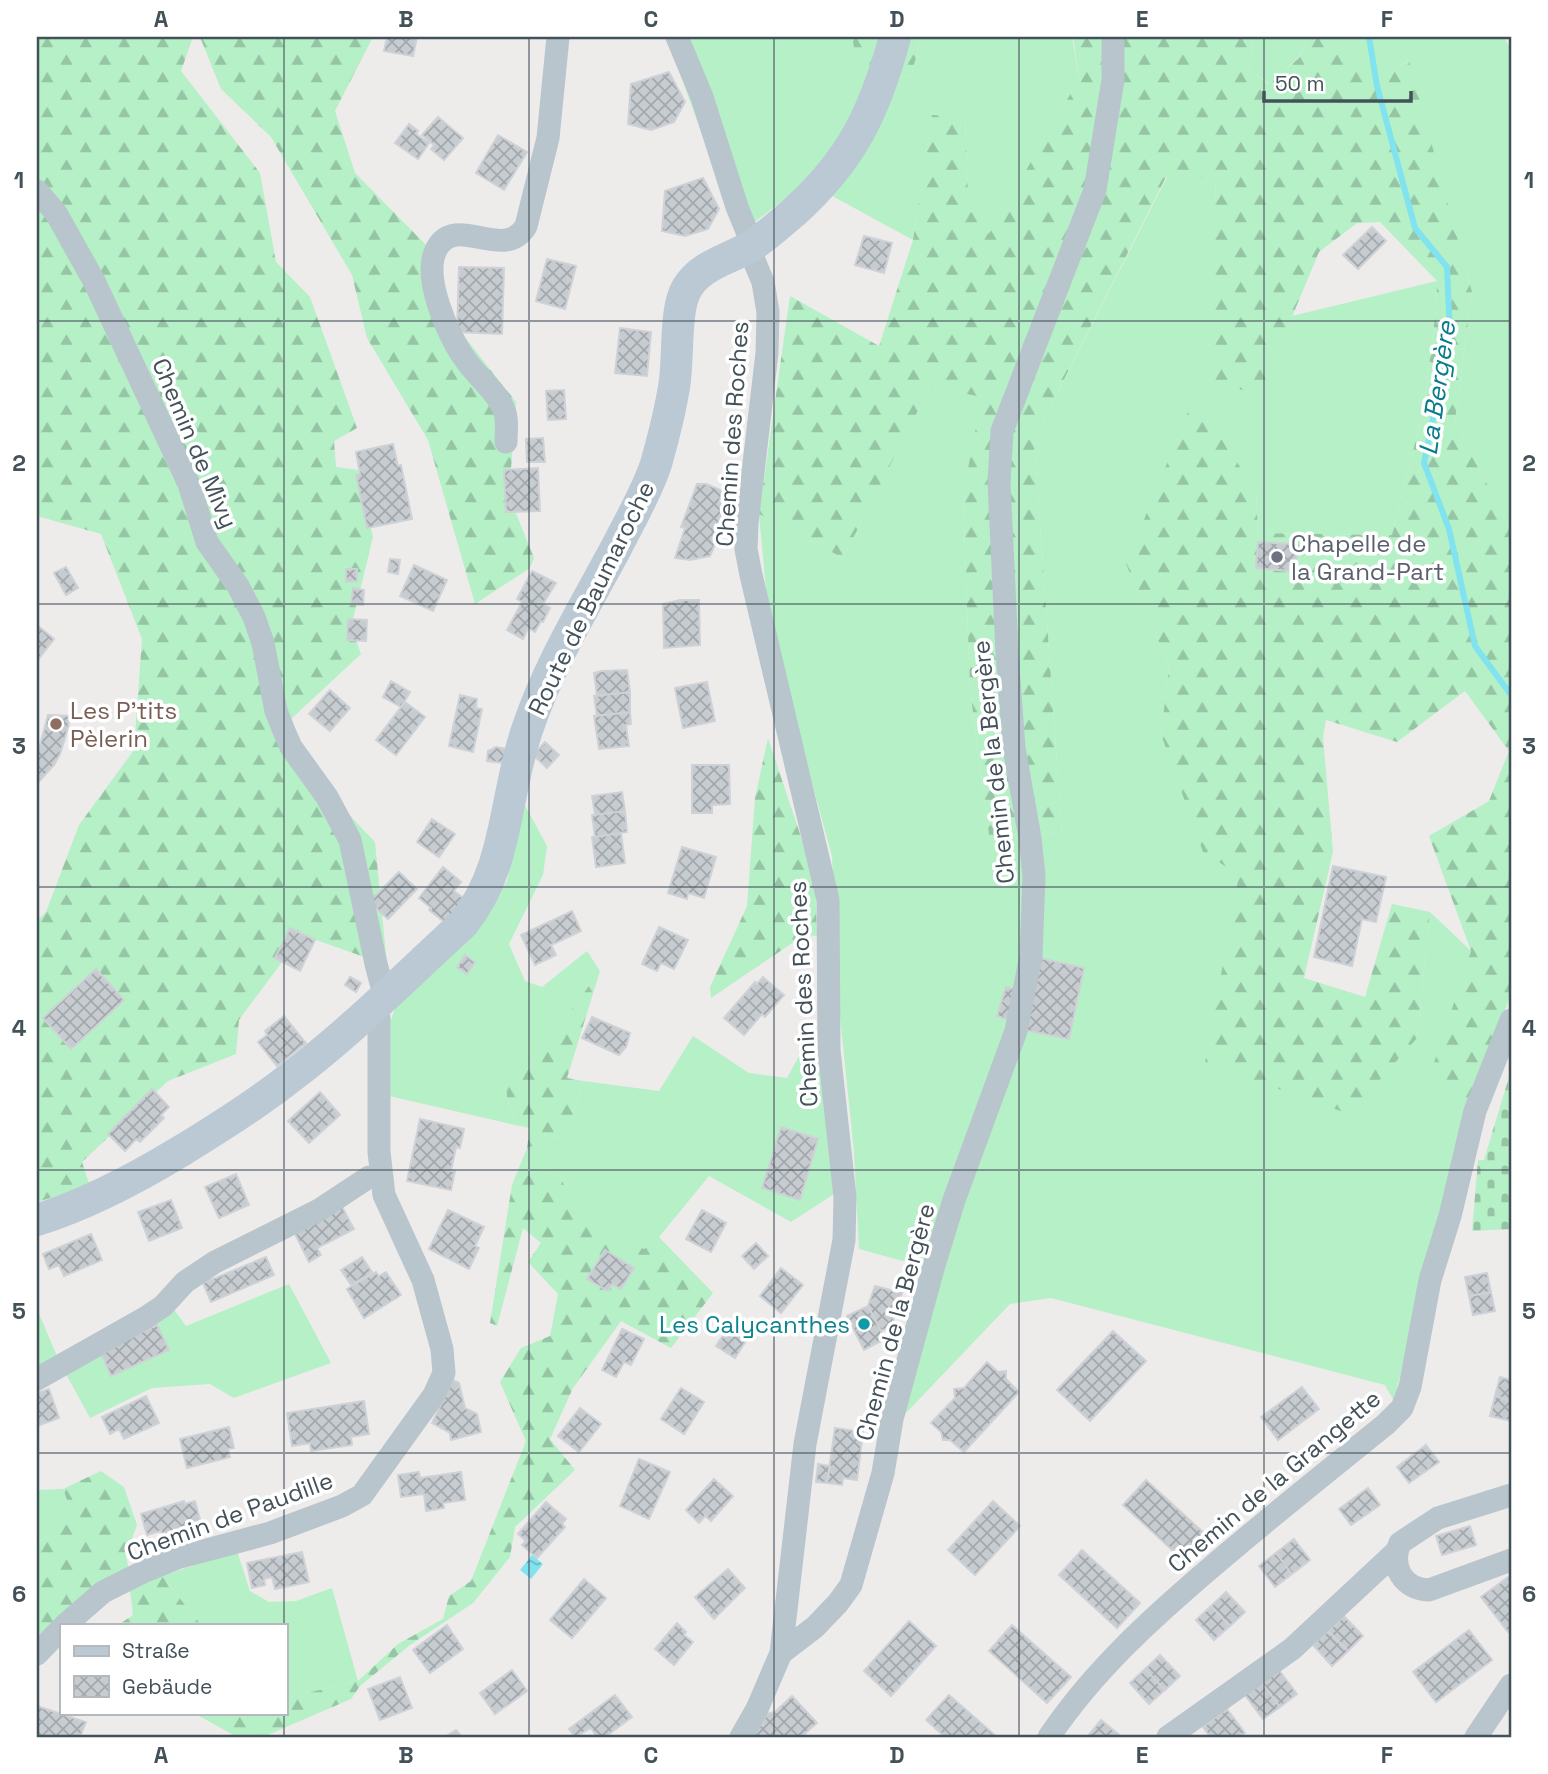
<svg xmlns="http://www.w3.org/2000/svg" width="1548" height="1774" viewBox="0 0 1548 1774" font-family="'Space Grotesk',sans-serif">
<defs>
<pattern id="forest-firs" width="22" height="20" patternUnits="userSpaceOnUse" patternTransform="scale(1.75)"><rect width="22" height="20" fill="#b5f0c6"/><path d="M5 1l3.5 6h-7zM16 11l3.5 6h-7z" fill="#95c5a4"/></pattern>
<pattern id="cemetery-stones" width="16" height="16" patternUnits="userSpaceOnUse" patternTransform="scale(1.75)"><rect width="16" height="16" fill="#b5f0c6"/><path d="M2 7V4a2 2 0 0 1 4 0v3zM10 15v-3a2 2 0 0 1 4 0v3z" fill="#95c5a4"/></pattern>
<pattern id="water-ripples" width="26" height="14" patternUnits="userSpaceOnUse" patternTransform="scale(1.75)"><rect width="26" height="14" fill="#80e3ef"/><path d="M2 4q2-2 4 0t4 0M15 11q2-2 4 0t4 0" fill="none" stroke="#6abac5"/></pattern>
<pattern id="building-cross-hatch" width="8" height="8" patternUnits="userSpaceOnUse" patternTransform="scale(1.75)"><rect width="8" height="8" fill="#c7ccd1"/><path d="M0 0l8 8M0 8l8-8" fill="none" stroke="#a3a8ad"/></pattern>
</defs>
<rect width="100%" height="100%" fill="#eeebeb"/>
<!-- grass -->
<path fill="#b5f0c6" d="M665 37H852L860 73 911 77 921 37H1072L1079 79 989 235 968 193 965 117 932 116 913 240 825 192 800 187 738 235 668 40Z
M1254 37H1308L1299 57 1269 84 1249 69Z
M1338 37H1504L1511 50V531L1455 421 1472 292 1408 61 1381 76 1343 45Z
M1167 177H1216L1209 378 1259 395 1292 316 1437 281 1436 309 1424 407 1392 535 1258 533 1256 491 1126 564 1169 667 1161 734 1240 874 1206 1063 1417 1038 1430 912 1471 951 1429 1080 1471 1106 1424 1276 1394 1401 1385 1385 1051 1298 1010 1304 906 1413 891 1415 925 1267 859 1249 854 1152 838 997 832 856 789 699 767 600 759 514 843 558 930 387 983 397 963 494 970 690 989 835 1062 833 1034 439Z
M521 798 547 846 543 875 509 944 525 981 542 987 587 951 600 971 507 1097 515 1125 389 1096 386 1032 399 999 477 930 507 881Z
M814 1029 837 1192 791 1222 709 1176 659 1237 644 1249 579 1221 560 1176 538 1170 512 1185 527 1148 568 1133 583 1081 659 1091 693 1036 749 1073 787 1078Z
M289 1284 331 1363 234 1398 210 1384 152 1388 90 1418 65 1372 37 1388V1309L57 1356 151 1304 163 1294 186 1326Z
M63 1489 70 1508 43 1539 37 1542V1490Z
M237 1551 250 1591 269 1602 296 1601 332 1588 358 1681 285 1698V1625H201L162 1576Z"/>
<!-- forest -->
<path fill="url(#forest-firs)" d="M37 37H193L181 71 260 173 276 262 310 297 357 428 334 441 336 467 358 470 373 537 351 627 361 654 290 720 318 782 375 842 387 965 302 935 239 1020 236 1054 168 1081 82 1162 90 1186 37 1202V921L46 912 79 825 134 750 142 639 101 534 37 516Z
M200 37H373L335 111 355 173 434 253 438 303 516 402 509 496 534 558 530 568 475 604 428 440 367 338 352 275 271 137 221 89Z
M852 37H921L911 77 859 73Z
M1073 37H1254L1249 69 1268 84 1299 58 1308 37H1338L1343 45 1381 75 1409 61 1472 292 1455 421 1511 531V993L1471 1106 1428 1081 1471 951 1429 836 1489 801 1509 751 1465 691 1397 742 1326 720 1323 737 1333 852 1304 978 1365 997 1392 904 1430 912 1417 1038 1349 1114 1205 1063 1239 875 1203 852 1161 734 1169 667 1126 564 1194 397 1256 491 1258 533 1392 535 1424 407 1436 309 1437 281 1380 222 1357 223 1319 252 1259 396 1208 378 1216 178 1166 177 1034 439 1062 833 989 835 970 690 963 494 982 397 930 387 843 558 759 514 790 296 879 346 913 240 932 115 965 117 968 193 989 234 1079 79Z
M768 738 815 879 817 936 804 935 711 998 710 987 747 906 755 798Z
M600 971 567 1078 583 1081 568 1133 527 1148 530 1128 515 1125 507 1097 506 1075 527 1070Z
M538 1170 560 1176 580 1221 644 1249 659 1237 713 1293 671 1348 621 1321 573 1388 550 1439 575 1470 515 1527 510 1557 473 1603 410 1645 360 1686 351 1699 263 1737H237L194 1713H285V1698L358 1681 398 1644 443 1619 449 1596 471 1581 526 1441 500 1382 521 1348 550 1336 558 1294 528 1262 541 1243 523 1228 497 1326 490 1323 512 1185Z
M101 1471 124 1487 137 1525 126 1555 129 1571 37 1639V1542L43 1539 70 1508 63 1489Z
M162 1576 201 1625H118L133 1615 130 1589Z"/>
<!-- cemetery -->
<path fill="url(#cemetery-stones)" d="M1509 1077H1511V1229L1472 1231 1478 1160H1484Z"/>
<!-- water -->
<path fill="url(#water-ripples)" d="M532 1555 543 1564 531 1579 520 1570Z"/>
<g fill="none" stroke-linecap="round" stroke-linejoin="round">
<!-- stream -->
<path stroke="#80e3ef" stroke-width="6" d="M1369 37 1377 86 1415 228 1447 267 1450 335 1424 463 1449 529 1475 646 1511 695"/>
</g>
<!-- building -->
<path fill="url(#building-cross-hatch)" stroke="#ced2d7" stroke-width="2" d="M387 37H417L413 56 384 51Z
M669 72 685 102 674 122 651 130 628 124 631 84Z
M438 117 463 138 444 160 431 149 434 145 422 135Z
M409 124 418 131 416 134 429 143 418 159 395 143Z
M498 135 527 152 504 190 476 173Z
M703 178 719 209 708 229 685 236 662 231 665 191Z
M1372 227 1386 241 1358 269 1343 255Z
M864 236 892 243 884 273 855 265Z
M547 259 576 266 565 309 536 301Z
M459 267 504 268 502 334 457 332Z
M620 328 651 332 647 376 615 373Z
M564 390 566 419 548 420 546 391Z
M543 438 545 462H527L526 439Z
M393 444 398 466 401 465 412 519 367 528 356 475 360 474 356 452Z
M538 468 540 511 506 512 504 470Z
M697 484H706L723 491 719 502 724 503 715 534 719 535 710 556 690 560 675 558 685 528 681 527Z
M1258 542 1291 544V551H1297L1296 564 1290 563 1289 571 1256 568Z
M390 559 400 560 398 574 388 572Z
M414 565 447 580 433 611 400 596Z
M66 567 78 588 66 595 54 573Z
M346 569H357V581L346 582Z
M532 571 556 583 543 604 550 608 543 622 541 621 535 632 528 628 523 639 507 630 522 602 517 599Z
M353 588 364 590 363 605 351 604Z
M680 600H699L700 645 664 648 663 604Z
M348 619 367 620 366 641 347 640Z
M37 625 54 639 37 661Z
M627 670 630 692 597 696 594 673 602 671Z
M391 681 410 692 401 707 383 697Z
M707 682 715 721 683 728 675 688Z
M330 690 350 708 330 731 309 714Z
M630 692V712L597 716 594 696Z
M460 695 477 699 476 708 482 709 473 752 449 746Z
M405 702 425 717 396 755 376 740Z
M630 712 631 724 626 725 629 746 599 749 594 716Z
M48 715 70 716 68 728 60 754 54 765 37 784V749L40 745Z
M545 742 559 755 547 768 533 755Z
M496 747 507 749 504 763 487 761 488 751Z
M692 765H729L730 804 712 805V813H692Z
M622 792 625 811 595 815 592 796Z
M625 811 627 832 595 837 592 815Z
M432 819 455 834 439 857 417 842Z
M621 833 625 863 596 867 592 837Z
M682 847 716 857 704 898 688 893 687 899 668 893Z
M1333 866 1386 877 1376 922 1362 919 1352 966 1314 957Z
M443 867 461 882 454 891 466 900 447 924 429 910 431 908 419 898Z
M399 872 417 889 388 919 369 902Z
M572 911 581 931 551 945 556 955 535 965 521 935Z
M659 927 688 940 674 969 661 963 657 971 642 964Z
M290 928 315 940 300 971 275 958Z
M465 955 475 962 467 974 457 967Z
M1040 958 1084 968 1069 1039 1024 1030Z
M96 969 124 1000 71 1049 43 1018Z
M350 977 361 983 356 992 345 985Z
M763 977 784 995 765 1017 762 1014 744 1035 724 1018 755 982 757 984Z
M1006 987 1020 990 1011 1020 997 1016Z
M284 1016 306 1043 277 1066 258 1042 267 1035 265 1031Z
M592 1017 630 1033 626 1047 619 1055 582 1038Z
M152 1089 169 1107 161 1115 164 1118 140 1142 136 1139 125 1151 108 1134Z
M320 1092 340 1115 309 1143 288 1121Z
M420 1119 464 1129 460 1148 456 1147 451 1171H455L451 1190 407 1181Z
M781 1127 818 1139 800 1200 762 1188Z
M236 1174 249 1205 219 1218 205 1187Z
M171 1200 182 1228 149 1241 138 1212Z
M340 1203 354 1229 317 1248 321 1255 309 1262 292 1228Z
M448 1210 484 1227 475 1246 479 1248 469 1269 429 1249Z
M702 1210 726 1223 711 1252 686 1239Z
M91 1234 102 1260 64 1276 59 1265 49 1269 43 1254Z
M756 1243 768 1256 754 1269 742 1256Z
M605 1250 634 1268 621 1289 612 1284 608 1291 587 1279Z
M266 1257 274 1275 211 1302 203 1283Z
M362 1257 372 1272 351 1285 341 1270Z
M781 1268 803 1285 781 1313 760 1296Z
M376 1272 379 1276 386 1272 401 1295 364 1318 347 1289Z
M1487 1273 1491 1292 1469 1296 1465 1277Z
M875 1286 902 1293 891 1327 881 1331 868 1306Z
M1491 1292 1495 1311 1473 1315 1469 1296Z
M868 1306 885 1339 864 1350 847 1316Z
M157 1325 169 1350 111 1376 100 1351Z
M728 1328 747 1339 735 1358 716 1346Z
M622 1329 644 1339 631 1365 624 1362 616 1377 602 1370Z
M1113 1331 1146 1361 1090 1421 1057 1390Z
M987 1362 998 1372 1006 1371V1379L1019 1392 964 1452 950 1440H943L941 1432 931 1423 955 1398 954 1389 964 1388Z
M1500 1377 1511 1380V1401L1495 1396Z
M453 1380 459 1383 465 1408 477 1414 481 1432 451 1440 450 1433 432 1423Z
M1302 1387 1319 1409 1278 1440 1261 1417Z
M681 1388 704 1402 684 1434 661 1419Z
M49 1389 59 1418 37 1426V1393Z
M146 1396 159 1423 124 1439 119 1429 110 1434 102 1417Z
M1495 1396 1511 1401V1421L1490 1416Z
M364 1401 369 1434 351 1437 352 1445 311 1451 310 1443 292 1446 287 1413Z
M580 1408 601 1424 579 1452 558 1436Z
M229 1427 234 1448 228 1449 230 1457 187 1468 180 1439Z
M835 1428 863 1432 857 1480 843 1478 842 1485 827 1483Z
M1426 1445 1439 1462 1409 1483 1397 1467Z
M639 1459 670 1472 649 1519 620 1506Z
M818 1464 830 1466 827 1483 816 1482Z
M419 1472 420 1478 461 1472 465 1500 443 1503 444 1508 426 1511 424 1494 401 1497 398 1475Z
M714 1479 733 1496 711 1521 705 1516 699 1523 686 1510Z
M1146 1480 1204 1533 1181 1558 1123 1505Z
M1368 1488 1380 1505 1351 1525 1339 1509Z
M184 1501 185 1504 195 1501 202 1527 163 1538 161 1531 147 1535 141 1514Z
M993 1501 1020 1526 975 1575 948 1550Z
M546 1502 566 1519 562 1524 565 1527 537 1558 522 1545 526 1541 518 1534Z
M1470 1526 1476 1545 1442 1555 1436 1536Z
M1294 1539 1310 1560 1292 1574 1276 1553Z
M1082 1550 1140 1603 1117 1628 1059 1575Z
M302 1552 309 1582 275 1589 272 1577 264 1579 265 1585 252 1588 247 1563Z
M1276 1553 1292 1574 1275 1587 1259 1566Z
M728 1569 745 1588 714 1619 695 1597Z
M1511 1575V1629L1508 1632 1481 1597Z
M584 1579 606 1598 572 1638 550 1620Z
M1226 1592 1245 1612 1230 1626 1211 1606Z
M1211 1606 1230 1626 1214 1640 1196 1620Z
M1344 1616 1363 1636 1348 1651 1328 1631Z
M909 1621 936 1646 891 1696 864 1671Z
M677 1623 686 1632 684 1635 693 1642 674 1665 655 1649Z
M447 1625 463 1649 430 1673 413 1650Z
M1012 1625 1071 1677 1047 1703 989 1651Z
M1469 1630 1492 1660 1436 1702 1413 1672Z
M1328 1631 1348 1651 1332 1666 1313 1645Z
M1160 1655 1180 1676 1165 1690 1145 1669Z
M1145 1669 1165 1690 1149 1704 1130 1683Z
M512 1670 527 1691 495 1714 480 1693Z
M1279 1670 1297 1694 1280 1707 1262 1683Z
M400 1677 412 1708 380 1720 368 1689Z
M1262 1683 1280 1707 1263 1719 1245 1695Z
M615 1695 632 1717 605 1737H597L591 1728 575 1737 569 1729Z
M949 1695 997 1737H945L926 1720Z
M792 1696 817 1723 801 1737H749L763 1723 766 1714 775 1712Z
M37 1706 86 1722 80 1737H37Z
M1227 1709 1245 1733 1239 1737H1210L1203 1727Z
M1101 1720 1122 1737H1087Z
M456 1730 462 1737H445Z"/>
<g fill="none" stroke-linecap="round" stroke-linejoin="round">
<!-- street -->
<path stroke="#b8c5cc" stroke-width="23" d="M677 37 702 97 737 207 753 246V258L763 282 768 312 767 353 747 523 746 549 751 575 828 900 829 1050 845 1197 844 1240 805 1444 781 1653 757 1709 741 1737
M37 191 56 213 94 281 189 484 207 542 238 586 254 617 263 643 276 711 284 731 291 747 327 797 350 840 376 964 381 983 388 993
M506 442C506 432 508 419 504 410 497 391 476 376 465 359 448 336 421 275 437 248 457 213 504 263 526 226L548 138 558 37
M37 1379 145 1318 163 1306 185 1282 215 1262 319 1210 369 1177H382
M1511 1495 1438 1518 1400 1543C1390 1567 1403 1589 1429 1590L1511 1560
M65 1625 103 1592 145 1571 177 1558 270 1533 342 1506 362 1495 434 1395 444 1373 442 1349 423 1280 384 1195 379 1152V1018L373 1007
M781 1653 815 1627 838 1603 851 1585 883 1473 892 1419 934 1265 954 1200 1016 1031 1031 956 1034 876 1030 838 1014 748 1007 652 999 482 1002 431 1095 190 1113 80V37
M37 1654 61 1629
M1049 1737C1093 1671 1153 1617 1214 1565 1270 1517 1328 1471 1386 1424L1402 1408 1410 1387 1430 1280 1450 1216 1475 1111 1511 1020
M1168 1737 1292 1649 1396 1552
M1476 1737 1511 1685"/>
<!-- secondary -->
<path stroke="#bac9d4" stroke-width="32" d="M37 1220C88 1204 135 1179 181 1151 217 1129 254 1106 287 1080 350 1033 405 977 463 924 509 867 504 797 527 730 548 667 583 609 615 550 629 522 646 494 656 464 663 439 670 412 674 387 679 361 674 309 687 288 701 264 731 259 753 245 767 236 781 223 794 212 852 160 875 111 895 37"/>
</g>
<!-- grid -->
<path fill="none" stroke="#435159" stroke-width="2" stroke-opacity="0.55" d="M284 37V1625M529 37V1737M774 37V1737M1019 37V1737M1264 37V1737M37 321H1511M37 604H1511M37 887H1511M37 1170H1511M37 1453H1511M284 1713V1737"/>
<!-- markers -->
<circle fill="#6b7280" stroke="#fff" stroke-width="2.5" cx="1277" cy="557" r="7"/>
<circle fill="#8d6e63" stroke="#fff" stroke-width="2.5" cx="56" cy="724" r="7"/>
<circle fill="#0f9aa8" stroke="#fff" stroke-width="2.5" cx="864" cy="1324" r="7"/>
<g text-anchor="middle" dominant-baseline="central" stroke-width="7" stroke-linejoin="round" paint-order="stroke">
<!-- street labels -->
<g font-size="24" fill="#435159" stroke="#fff">
<text transform="translate(732 434) rotate(-86)">Chemin des Roches</text>
<text transform="translate(195 443) rotate(67)">Chemin de Mivy</text>
<text transform="translate(591 598) rotate(-64)">Route de Baumaroche</text>
<text transform="translate(993 762) rotate(-96)">Chemin de la Bergère</text>
<text transform="translate(803 994) rotate(-93)">Chemin des Roches</text>
<text transform="translate(895 1322) rotate(-75)">Chemin de la Bergère</text>
<text transform="translate(1274 1481) rotate(-40)">Chemin de la Grangette</text>
<text transform="translate(230 1516) rotate(-20)">Chemin de Paudille</text>
</g>
<!-- worship labels -->
<g font-size="24" fill="#5b616d" stroke="#fff" text-anchor="start">
<text x="1291" y="543">Chapelle de<tspan x="1291" dy="28">la Grand-Part</tspan></text>
</g>
<!-- education labels -->
<g font-size="24" fill="#785e54" stroke="#fff" text-anchor="start">
<text x="70" y="710">Les P'tits<tspan x="70" dy="28">Pèlerin</tspan></text>
</g>
<!-- culture labels -->
<g font-size="24" fill="#0d838f" stroke="#fff" text-anchor="end">
<text x="850" y="1324">Les Calycanthes</text>
</g>
<!-- water labels -->
<g font-size="26" font-style="italic" fill="#087c8b" stroke="#fff">
<text transform="translate(1437 388) rotate(-82)">La Bergère</text>
</g>
</g>
<!-- border -->
<rect width="1548" height="1774" fill="none" stroke="#ffffff" stroke-width="77"/>
<!-- legend -->
<rect x="60" y="1624" width="228" height="91" fill="#ffffff" stroke="#b4b9bd" stroke-width="2"/>
<rect x="74" y="1646" width="35" height="10" fill="#bac9d4" stroke="#b4b9bd" stroke-width="2"/>
<text x="122" y="1658" font-size="21" fill="#435159">Straße</text>
<rect x="74" y="1676" width="35" height="21" fill="url(#building-cross-hatch)" stroke="#b4b9bd" stroke-width="2"/>
<text x="122" y="1694" font-size="21" fill="#435159">Gebäude</text>
<!-- scale -->
<path d="M1264 91v10h147v-10" fill="none" stroke="#435159" stroke-width="3.5"/>
<text x="1275" y="91" font-size="21" fill="#435159" stroke="#ffffff" stroke-width="5" paint-order="stroke">50 m</text>
<rect x="38" y="38" width="1472" height="1698" fill="none" stroke="#435159" stroke-width="2.5"/>
<g font-size="23" text-anchor="middle" font-weight="bold" fill="#435159">
<text x="161" y="27">A</text>
<text x="406" y="27">B</text>
<text x="651" y="27">C</text>
<text x="897" y="27">D</text>
<text x="1142" y="27">E</text>
<text x="1387" y="27">F</text>
<text x="19" y="188">1</text>
<text x="1529" y="188">1</text>
<text x="19" y="471">2</text>
<text x="1529" y="471">2</text>
<text x="19" y="754">3</text>
<text x="1529" y="754">3</text>
<text x="19" y="1036">4</text>
<text x="1529" y="1036">4</text>
<text x="19" y="1319">5</text>
<text x="1529" y="1319">5</text>
<text x="19" y="1602">6</text>
<text x="1529" y="1602">6</text>
<text x="161" y="1763">A</text>
<text x="406" y="1763">B</text>
<text x="651" y="1763">C</text>
<text x="897" y="1763">D</text>
<text x="1142" y="1763">E</text>
<text x="1387" y="1763">F</text>
</g>
</svg>
